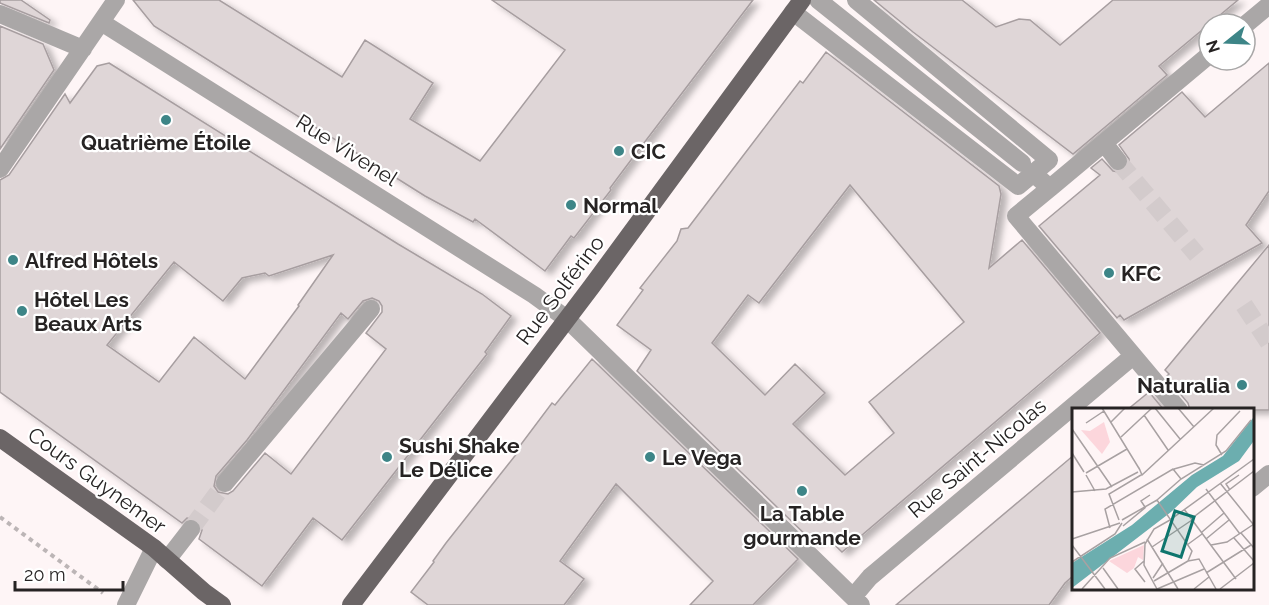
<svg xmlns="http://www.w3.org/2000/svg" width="1269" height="605" viewBox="0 0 1269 605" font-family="Raleway,sans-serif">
<defs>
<filter id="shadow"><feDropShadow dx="6" dy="4" stdDeviation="3" flood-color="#0004"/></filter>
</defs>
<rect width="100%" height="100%" fill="#fef5f6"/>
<!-- building -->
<path fill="#dfd6d7" stroke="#a79ea0" stroke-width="1.5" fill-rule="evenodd" filter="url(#shadow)" d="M0 0H21L50 20 49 23 0 3Z
M133 0H219L342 77 365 40 433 83 410 119 480 161 565 50 492 0H753L631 160 610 188 611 190 574 238 571 236 545 271 475 219 473 222 425 196 154 26Z
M874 0H962L996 27 1019 19 1030 20 1060 45 1113 0H1238L1159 66 1167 75 1073 154 913 32Z
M0 26 43 44 54 70 0 149Z
M826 52 999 186 1001 194 989 268 1022 240 1100 333 842 552 823 534 814 543 637 371 651 350 617 325 643 290 640 288 677 241 681 229 688 228 800 81 803 83ZM850 185 964 322 869 402 894 433 845 475 793 424 825 393 795 364 765 395 712 343 748 295 759 303Z
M109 63 398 244 482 294 511 316 485 352 487 354 342 540 313 518 262 586 199 539 202 530 197 520 187 518 182 523 0 392V180L9 175 65 94 70 103 97 66ZM333 255 298 305 299 306 245 379 194 337 159 382 107 345 174 262 223 301 242 278 265 273 269 276ZM372 298 379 301 382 306V312L366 333 386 349 291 474 265 453 233 491 228 494 218 492 214 486 216 476 247 440 341 313 348 319 363 301Z
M1269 63V191L1246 225 1262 243 1124 320 1120 315 1117 318 1039 226 1100 175 1091 168 1102 159 1113 171 1119 172 1125 169 1129 165V159L1119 145 1182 92 1205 117Z
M1269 245V410H1190L1188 403 1166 377 1169 374 1165 370Z
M592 359 798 559 753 605H690L713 581 616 484 560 561 584 579 564 605H428L411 592 434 562 433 561 446 543 518 452 516 451 552 403 555 405Z
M1149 392 1164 410H1127Z
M1074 455V575L1065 583 1049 605H896Z"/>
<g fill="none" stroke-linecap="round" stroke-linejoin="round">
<!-- minor-tunnel -->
<path stroke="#d3cbcc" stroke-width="18" stroke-dasharray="18 9" stroke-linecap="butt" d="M1118 161 1197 255
M1244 305 1269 343
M191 529 225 483"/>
<!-- path -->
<path stroke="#bcb5b6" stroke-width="4" stroke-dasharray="4.5 4.5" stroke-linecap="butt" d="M0 517 103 593"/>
<!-- minor -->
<path stroke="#aaa7a7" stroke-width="18" d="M818 0 1022 163
M793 12 1018 186 1049 160 856 0
M0 14 83 49
M101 22 534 295 567 319 861 605
M1245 25 1269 5
M1104 143 1118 161
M0 169 116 0
M1034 174 1050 188 1016 216 1179 410
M1050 188 1209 55
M225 483 371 309
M1252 488 1269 474
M167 560 191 529
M853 597 870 577 1133 356
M126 605 154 548"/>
<!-- major -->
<path stroke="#6b6566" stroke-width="18" d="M0 438 154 548 204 592 222 605
M351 605 592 286 802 0"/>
</g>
<!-- markers -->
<g fill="#3d8587" stroke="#fff" stroke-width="2">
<circle cx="166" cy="120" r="6"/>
<circle cx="619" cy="151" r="6"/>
<circle cx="571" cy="205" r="6"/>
<circle cx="13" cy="260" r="6"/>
<circle cx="1109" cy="273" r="6"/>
<circle cx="22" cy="311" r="6"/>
<circle cx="1242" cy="385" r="6"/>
<circle cx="387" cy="457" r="6"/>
<circle cx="650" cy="457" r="6"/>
<circle cx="802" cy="491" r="6"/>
</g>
<g text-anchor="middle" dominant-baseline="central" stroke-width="4.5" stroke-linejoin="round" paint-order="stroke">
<!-- poi labels -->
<g font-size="21" font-weight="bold" fill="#262323" stroke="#fff" text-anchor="start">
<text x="166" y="142" text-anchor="middle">Quatrième Étoile</text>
<text x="631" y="151">CIC</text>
<text x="583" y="205">Normal</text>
<text x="25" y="260">Alfred Hôtels</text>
<text x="1121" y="273">KFC</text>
<text x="34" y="299">Hôtel Les<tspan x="34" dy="24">Beaux Arts</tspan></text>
<text x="1230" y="385" text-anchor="end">Naturalia</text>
<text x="399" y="445">Sushi Shake<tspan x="399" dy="24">Le Délice</tspan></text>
<text x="662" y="457">Le Vega</text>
<text x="802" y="513" text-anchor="middle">La Table<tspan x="802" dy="24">gourmande</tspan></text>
</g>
<!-- street labels -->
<g font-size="21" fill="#262323" stroke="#fff">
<text transform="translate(347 150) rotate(32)">Rue Vivenel</text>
<text transform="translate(560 290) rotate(-53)">Rue Solférino</text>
<text transform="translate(977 458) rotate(-40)">Rue Saint-Nicolas</text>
<text transform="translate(97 480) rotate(36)">Cours Guynemer</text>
</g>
</g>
<!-- overview -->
<g transform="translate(1072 408)">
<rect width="182" height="182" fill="#fef5f6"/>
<path d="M32 14 38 34 30 46 9 22 18 23ZM72 137 71 152 66 149 62 160 55 165 37 153Z" fill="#fcd6dc"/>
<path d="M181 10V34L167 53 125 79 99 104 0 180V155L60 117 120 67 151 48Z" fill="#6caeaf"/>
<path fill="none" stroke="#a8a1a2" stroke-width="1.5" d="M30 0 68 62M83 0 108 31M106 0 122 19M72 7 96 42M39 14 53 0M14 15 32 3M0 21 40 79M49 29 80 0M0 45 12 64M150 47 144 37 145 27 168 3M67 60 70 67 142 0M102 61 123 55 132 57M14 65 55 41M14 67 23 83M148 75 181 116M134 81 168 126M158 82 154 76 167 67M0 84 34 81 66 64M85 92 109 71 154 43 179 12M73 99 69 93 78 87M112 101 164 171M119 111 182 63M47 112 37 86 69 67M50 112 85 92 120 143 116 153M98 112 182 51M51 118 74 99M38 120 33 101 101 61 109 71M130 124 152 105M169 125 182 140M162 130 182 153M0 131 48 115M75 131 106 181M134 131 157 112M0 137 33 181M115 137 130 126M139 137 155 134 182 116M80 139 120 112M72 153 63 161 73 174M116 153 127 151 144 181M0 154 43 126 50 115M31 160 46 181M134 165 179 137M81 170 91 155M82 173 116 153M10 181 38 150 73 134M85 181 72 157 73 136 82 121 98 112M85 181 132 161M122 181 137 169M148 181 182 155"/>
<path fill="#0f766e" fill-opacity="0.15" stroke="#0f766e" stroke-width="3" d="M103 103 122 109 109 149 90 143Z"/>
<rect width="182" height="182" fill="none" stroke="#262323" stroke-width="3"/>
</g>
<!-- north arrow -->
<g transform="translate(1227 42) rotate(252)"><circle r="28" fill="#ffffff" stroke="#a8a7a7" stroke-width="1.5"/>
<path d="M0-4.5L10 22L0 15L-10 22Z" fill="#3d8587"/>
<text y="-9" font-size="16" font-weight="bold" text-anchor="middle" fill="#262323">N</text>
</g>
<!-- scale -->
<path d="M15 581v9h108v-9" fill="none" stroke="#262323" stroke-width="3"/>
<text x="24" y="581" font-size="18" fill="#262323" stroke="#ffffff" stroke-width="4.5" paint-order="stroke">20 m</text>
</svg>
